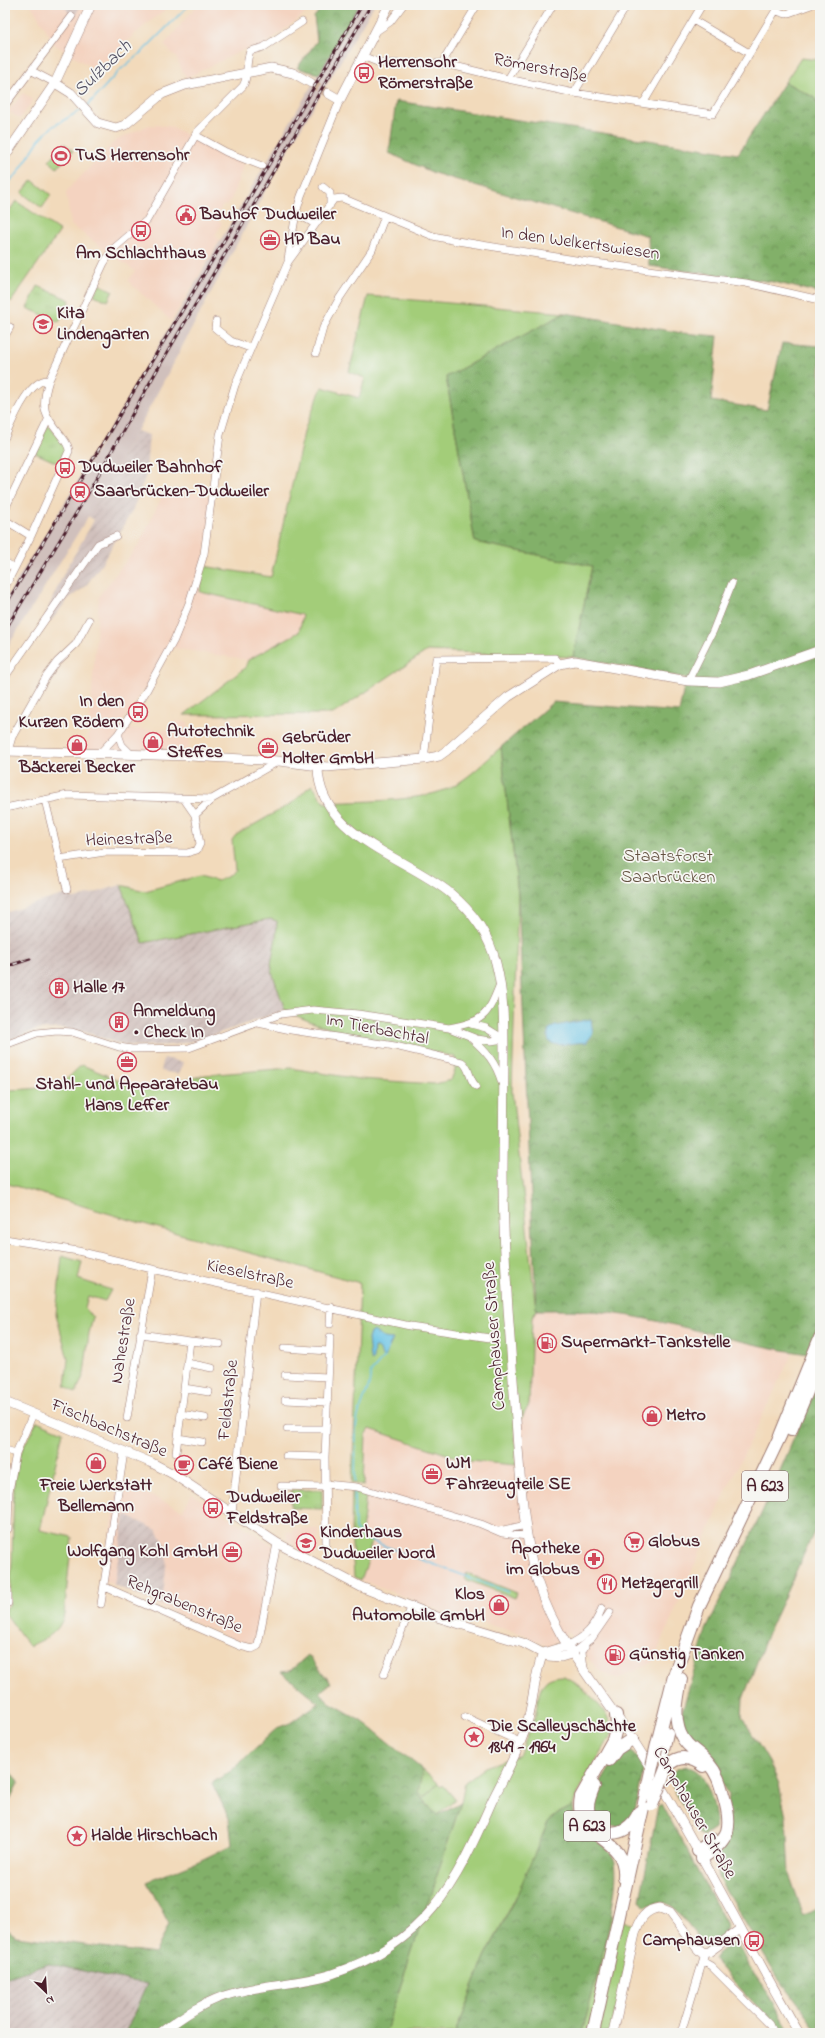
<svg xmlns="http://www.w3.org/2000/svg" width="825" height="2038" viewBox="0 0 825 2038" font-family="'Indie Flower',sans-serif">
<defs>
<pattern id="industrial-furrows" width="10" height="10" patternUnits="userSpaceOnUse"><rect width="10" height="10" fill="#d0c0bc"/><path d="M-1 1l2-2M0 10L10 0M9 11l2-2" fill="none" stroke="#b4a5a2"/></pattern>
<pattern id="forest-crowns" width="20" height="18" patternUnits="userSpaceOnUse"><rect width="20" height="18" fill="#82b069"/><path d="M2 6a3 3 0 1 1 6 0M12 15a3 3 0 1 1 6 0" fill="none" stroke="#6c8f57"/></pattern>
<pattern id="park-tufts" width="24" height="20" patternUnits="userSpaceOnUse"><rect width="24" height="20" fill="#a3cd79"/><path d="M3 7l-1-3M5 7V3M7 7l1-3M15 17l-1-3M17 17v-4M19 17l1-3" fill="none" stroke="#8eb069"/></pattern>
</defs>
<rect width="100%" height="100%" fill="#f6f6f2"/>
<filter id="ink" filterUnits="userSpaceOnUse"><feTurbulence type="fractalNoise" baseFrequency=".025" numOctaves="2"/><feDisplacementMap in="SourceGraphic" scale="8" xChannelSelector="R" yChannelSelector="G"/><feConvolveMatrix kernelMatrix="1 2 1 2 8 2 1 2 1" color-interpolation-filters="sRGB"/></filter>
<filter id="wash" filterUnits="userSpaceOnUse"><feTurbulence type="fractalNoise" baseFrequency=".012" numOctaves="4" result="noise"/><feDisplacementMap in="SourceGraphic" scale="16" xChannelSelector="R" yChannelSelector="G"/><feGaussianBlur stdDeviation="0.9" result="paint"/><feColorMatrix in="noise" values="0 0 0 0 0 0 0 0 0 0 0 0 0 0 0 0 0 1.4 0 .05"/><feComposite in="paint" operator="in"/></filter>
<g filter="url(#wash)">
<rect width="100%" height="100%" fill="#f2dabb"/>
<!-- built -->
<path fill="#f4d3c0" d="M31 5H171L137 32 96 70 55 45Z
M197 5H314L315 6 263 46 245 49 186 78 176 57 164 45Z
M23 93 33 100 20 119 8 111Z
M149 125 169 126 244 164 230 202 227 205 222 206 216 218 222 223 215 236 220 240 171 321 128 281 135 271 71 225 66 192 115 141Z
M166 488 213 497 200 592 304 615 299 632 248 660 173 648 117 729 174 730V721L188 722 189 756 85 754 89 731 99 596 140 543Z
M536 1310 604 1312 664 1323 732 1341 793 1352 727 1489 653 1662 617 1679 598 1670 568 1632 549 1647 523 1634 446 1613 361 1580 369 1558 370 1547 374 1537 362 1533 366 1494 364 1486 366 1435 370 1429 468 1461 515 1430 532 1318Z
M119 1482 183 1510 192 1494 274 1546 253 1644 237 1641 103 1580Z
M292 1529H319V1539H315V1541L318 1542V1545H321L315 1556 287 1540V1532H292Z"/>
<!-- industrial -->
<path fill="url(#industrial-furrows)" d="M64 5H81L74 17 70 15Z
M137 431 149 435 147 459 146 475 133 509 103 562 85 587 68 599 51 621 45 615 64 573 94 520 88 516Z
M121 885 144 943 270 919 277 921 273 975 285 1010 202 1039 173 1045 134 1046 114 1042 85 1032 63 1028 36 1030 5 1041V913L66 894 75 899Z
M164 1058 183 1062 179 1074 161 1071Z
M125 1515 157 1530 168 1549 162 1605 114 1585Z
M49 1964 147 1984 125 2033H5V1978Z"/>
<!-- railway -->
<path fill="#d0c0bc" d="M359 5H374L278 167 137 431 86 520 5 651V600L103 440Z"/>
<!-- green -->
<path fill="#a3cd79" stroke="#767652" d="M801 58 820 60V111L815 98 785 82Z
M64 143 73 151 57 168 49 161Z
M32 180 51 195 42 208 22 193Z
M16 201 60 231 11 302 5 297V217Z
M368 296 565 313 446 377 475 542 592 566 573 657 427 651 333 714 184 715 245 668 248 660 299 632 303 615 200 592 203 566 271 577 305 428 322 387 359 398 365 378 349 372Z
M501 747 518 894 512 1091 536 1310 532 1318 529 1405 515 1430 516 1465 468 1461 370 1429 366 1435 364 1486 352 1483 360 1283 151 1226 5 1183V1090C24 1089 47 1090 65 1080 69 1078 76 1069 82 1065L140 1089H151L205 1075 290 1068 359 1079 435 1084 451 1080 455 1070V1057C399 1042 335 1037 285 1010L273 975 271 964 276 937 277 921 270 919 143 943 121 885 145 891 200 876 217 881 229 876 235 870 232 840 236 835 292 803C300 797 304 790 312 785L325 803C360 801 416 802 447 789 468 780 484 762 501 747Z
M62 1256 82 1262 78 1279 111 1290 105 1301 88 1296 85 1308 93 1318 89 1333 84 1374 76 1393 65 1386 68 1359 56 1314Z
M37 1421 63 1432 40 1530 72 1537 64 1615C59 1633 46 1639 29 1646L5 1613V1608L9 1606 12 1562 14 1482 19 1456Z
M352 1491 366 1494 362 1533 374 1537 370 1547 369 1558 361 1580 354 1577 351 1529Z
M467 1573 517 1593 515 1598 464 1579Z
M564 1676C584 1687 608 1709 613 1732L577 1794 573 1806 559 1813 485 1957 455 2033H385L461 1802 465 1782 485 1767 519 1755C525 1743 530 1730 535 1717 538 1707 537 1689 546 1681 551 1677 558 1676 564 1676Z
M438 1784 441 1787 443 1785 455 1799 437 1815 422 1799Z
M609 1915 634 1925 610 2033H582L601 1957Z"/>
<!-- forest -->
<path fill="url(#forest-crowns)" stroke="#66684a" d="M324 5H359L319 74 297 68 317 41 314 17Z
M785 82 815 98 820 111V293L774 282 649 266 648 236 434 173 389 153 396 101 738 154Z
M565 313 682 333 718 336 711 401 767 410 782 343 820 346V1320L808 1354C739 1345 673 1320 603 1312 581 1310 559 1310 536 1310L518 894 501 747 553 702 679 712 686 678 573 657 592 566 475 542 446 377Z
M820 1378V1519L769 1630 743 1699 742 1717 769 1762 779 1785 786 1817 789 1874 804 1916 820 1906V2033L777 1976 718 1877 716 1866 718 1856 724 1847 729 1795 683 1730 681 1715 706 1630 763 1510Z
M308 1655 331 1683 320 1692 329 1702 361 1720 423 1770C417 1797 418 1795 437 1815L461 1802 385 2033H125L147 1984 49 1964 5 1978V1928L16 1936 155 1954 169 1924 147 1882 199 1861 232 1845 229 1818 212 1783 231 1771 277 1728 290 1723 319 1703 281 1672 290 1671Z
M625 1749 631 1750 644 1767 634 1816 622 1827 605 1826 593 1815 594 1794 620 1751Z
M5 1765 19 1781 5 1810Z
M687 1766C691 1768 695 1769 699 1773 708 1782 720 1818 714 1829L704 1836 699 1834 694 1827 669 1780C670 1771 679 1767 687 1766Z
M662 1804 726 1923C730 1935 715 1942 706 1948L674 1907C664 1900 656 1902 645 1907L640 1900 658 1806Z
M573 1806C576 1844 603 1833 614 1859 624 1884 590 2002 582 2033H455L485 1957 514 1902 548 1822 559 1813Z
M730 1943 738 1945 749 1967 770 1996 791 2033H776L771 2021 717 1964 714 1959 719 1952Z"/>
<!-- park -->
<path fill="url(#park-tufts)" stroke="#767652" d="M99 284 113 291 108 301 94 295Z
M38 286 70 300 59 322 27 308Z
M48 425 64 443 66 450 60 464 35 453Z
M291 1490H322V1509L291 1508Z
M423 1770 438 1784 422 1799 418 1792Z"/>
<!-- water -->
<path fill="#68c3e5" stroke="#597188" d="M591 1019 593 1034 586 1043C575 1040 541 1055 549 1029L555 1026Z
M374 1331C383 1338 381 1338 393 1339L385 1356 382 1357 380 1350 374 1347 373 1359 371 1361 370 1358 368 1339 370 1333Z"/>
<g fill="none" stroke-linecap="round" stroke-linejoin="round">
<!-- stream -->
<path stroke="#68c3e5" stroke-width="1.5" d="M87 106 120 70 143 51 189 5
M5 186 18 173 39 140 52 127 81 110
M355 1482 356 1427 358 1416 369 1385 371 1372 384 1357
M354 1491 355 1529 363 1538 508 1592"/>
</g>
</g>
<g filter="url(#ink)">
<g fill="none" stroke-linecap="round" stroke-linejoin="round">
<!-- secondary-tunnel -->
<path stroke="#d0b59e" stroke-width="9" stroke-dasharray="9 4.5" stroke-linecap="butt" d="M311 83 328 93"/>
<defs>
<path id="street" d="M776 11 786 14 811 5
M693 20 749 53
M375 32 390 22 403 5
M362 56 380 63H442L508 79 574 93 713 114 779 5
M442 63 477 5
M32 71 55 83
M508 79 553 5
M574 93 627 5
M644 102 702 5
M5 105 72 16
M195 135 226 152 262 166
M323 187 330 193V205
M296 213 315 224
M288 259 296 213 301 196 340 100
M216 321 215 328 231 341 250 348
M5 336 10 327
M316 353 323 328 339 299 372 250 385 216
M5 437C12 422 29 378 49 380
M5 509 48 420
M5 520 31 536
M5 562 14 568
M5 587 31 536 69 451C69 446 66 442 62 437 44 415 40 409 49 380L104 263 113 249 147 220 198 131 243 86C249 77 245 64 250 51L264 47 302 22
M5 677 98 544 116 536
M688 681 713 631 732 583
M118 734 122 745 131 754
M8 751 12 737 46 677 57 662 76 644 89 620
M99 754 118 734 145 693 174 640 189 603 204 554 220 435 235 385 288 262 334 199 342 198 433 236 457 241 588 262 746 283 820 300
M424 759 436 659 555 658 560 664
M45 800 67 889
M5 808 68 795 212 799
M195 815 212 799 279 761
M59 859 105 852 187 853 197 850 200 844 195 815 184 799
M258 1023 291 1030 395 1046 462 1062C471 1068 468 1079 476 1086
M471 1024 486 1028 504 1039
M449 1028C484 1021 487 1017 500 984
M471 1038C487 1052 496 1063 502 1083
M5 1045 37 1033 57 1031 72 1032 119 1047 132 1049 189 1048 281 1014 313 1010 358 1014 449 1028 477 1039 491 1041 504 1039
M5 1239 78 1251 152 1269 410 1326 490 1338
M330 1324 331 1307
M140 1334 190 1341 176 1453
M190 1341 220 1344
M284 1348 329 1351
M187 1363 212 1368
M285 1375 328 1377
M184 1388 209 1392
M285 1400 328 1402
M181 1414 205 1418
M127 1418 152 1269
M287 1429H326
M178 1438 202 1442
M5 1450 16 1453
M286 1456 325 1457
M325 1484 357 1487 481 1524 502 1533 527 1536
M281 1486 325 1487
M232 1513 256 1291
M8 1529 9 1491 16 1453 33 1414
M499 1531 526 1525
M326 1544 325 1457 330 1337
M105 1587 240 1646 252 1649 258 1646 259 1640 277 1543
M5 1603H8V1590
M101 1604 124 1452
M566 1646C586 1637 594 1628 602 1608
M571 1654 592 1638 610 1612
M584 1668 582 1652 585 1646
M384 1674 411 1608
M465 1717 520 1742
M704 1962 711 1966 769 2024 773 2033
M681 2033 704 1957"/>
<path id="secondary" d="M55 83 71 93 98 123 116 128 125 125 162 94 185 85 271 68 293 73 311 83
M328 93 340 100 389 5
M5 156 55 83 91 5
M5 751 190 756 279 761 327 767 424 759 439 756 446 751 508 697 560 664 575 661 688 681 719 682 749 675 820 650
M318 765C317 836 405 856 450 893 472 911 489 935 496 963 504 994 504 1025 504 1056 504 1094 503 1132 503 1170 503 1249 509 1327 515 1406 519 1457 521 1511 532 1562 546 1624 582 1667 617 1717 634 1740 649 1765 663 1790 711 1869 752 1953 799 2033
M5 1402 152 1463 173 1474 277 1543 361 1587 440 1618 523 1643 548 1656 561 1657 571 1654
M543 1653 566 1646
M160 2033C183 2016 206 2000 234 1993 265 1984 302 1984 332 1974 427 1942 454 1887 492 1801 504 1777 518 1752 526 1727 534 1702 533 1679 543 1653
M613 2033 635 1934C639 1920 645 1909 660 1908L670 1912 697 1948 702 1953 709 1952 740 1929"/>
<path id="highway" d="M791 1430 820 1361
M681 1679C678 1697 673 1715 680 1733 686 1748 700 1752 709 1764 717 1773 720 1783 723 1794 733 1825 731 1840 702 1858
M616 1715 617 1725 613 1740 581 1797C572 1841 628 1833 624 1878
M657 1744 674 1676 699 1606 780 1436 820 1338
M662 1755 667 1733
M609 1760 617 1749 632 1739
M667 1766C678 1755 691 1756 703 1766
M594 1786C591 1793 588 1800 588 1807 588 1836 626 1844 639 1812
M698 1851 713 1840
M593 2033 646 1794"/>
</defs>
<!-- street casing -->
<use href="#street" stroke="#9e7c73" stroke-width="8"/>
<!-- secondary casing -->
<use href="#secondary" stroke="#9e7c73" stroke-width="10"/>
<!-- highway casing -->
<use href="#highway" stroke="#9e7c73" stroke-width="14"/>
<!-- street -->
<use href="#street" stroke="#fff" stroke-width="7"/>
<!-- secondary -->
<use href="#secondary" stroke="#fff" stroke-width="9"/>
<!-- highway -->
<use href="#highway" stroke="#fff" stroke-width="12"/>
<defs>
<path id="rail" d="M5 606 234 224 362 5
M5 630 86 497 157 370 371 5
M5 967 30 959"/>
</defs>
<!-- rail casing -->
<use href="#rail" stroke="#4a1f2b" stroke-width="3"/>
<!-- rail -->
<use href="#rail" stroke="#f6f6f2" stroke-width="1.5" stroke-dasharray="4.5" stroke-linecap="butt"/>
<defs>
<path id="highway-bridge" d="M646 1794 657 1744
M652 1805 667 1766"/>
</defs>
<!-- highway-bridge casing -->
<use href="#highway-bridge" stroke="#9e7c73" stroke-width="14" stroke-linecap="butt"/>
<!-- highway-bridge -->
<use href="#highway-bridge" stroke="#fff" stroke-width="12"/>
</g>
</g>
<!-- icons -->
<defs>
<symbol id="bus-ring" viewBox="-11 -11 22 22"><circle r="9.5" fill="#f6f6f2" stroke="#d1495b" stroke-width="1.5"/><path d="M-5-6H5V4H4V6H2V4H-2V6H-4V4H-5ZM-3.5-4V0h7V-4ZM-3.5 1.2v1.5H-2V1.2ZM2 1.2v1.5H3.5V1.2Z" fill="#d1495b"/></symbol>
<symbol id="stadium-ring" viewBox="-11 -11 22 22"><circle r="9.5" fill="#f6f6f2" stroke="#d1495b" stroke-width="1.5"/><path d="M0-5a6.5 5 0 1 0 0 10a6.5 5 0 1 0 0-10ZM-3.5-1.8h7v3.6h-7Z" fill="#d1495b"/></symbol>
<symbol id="civic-ring" viewBox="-11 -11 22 22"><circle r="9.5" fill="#f6f6f2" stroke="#d1495b" stroke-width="1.5"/><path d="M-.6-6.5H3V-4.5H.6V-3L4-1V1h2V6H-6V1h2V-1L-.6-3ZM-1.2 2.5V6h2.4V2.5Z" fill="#d1495b"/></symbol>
<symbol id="office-ring" viewBox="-11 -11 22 22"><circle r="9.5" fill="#f6f6f2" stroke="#d1495b" stroke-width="1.5"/><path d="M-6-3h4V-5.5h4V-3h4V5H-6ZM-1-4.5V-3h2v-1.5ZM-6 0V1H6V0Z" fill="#d1495b"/></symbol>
<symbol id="school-ring" viewBox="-11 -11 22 22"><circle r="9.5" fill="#f6f6f2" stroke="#d1495b" stroke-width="1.5"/><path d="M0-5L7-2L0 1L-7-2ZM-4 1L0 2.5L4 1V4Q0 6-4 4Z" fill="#d1495b"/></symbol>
<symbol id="station-ring" viewBox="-11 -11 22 22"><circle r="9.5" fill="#f6f6f2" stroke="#d1495b" stroke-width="1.5"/><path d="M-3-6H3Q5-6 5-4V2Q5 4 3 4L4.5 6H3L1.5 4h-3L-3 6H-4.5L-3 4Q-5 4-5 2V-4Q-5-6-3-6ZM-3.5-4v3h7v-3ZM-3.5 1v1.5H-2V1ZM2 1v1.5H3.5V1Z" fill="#d1495b"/></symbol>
<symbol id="shop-ring" viewBox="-11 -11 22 22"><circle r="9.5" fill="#f6f6f2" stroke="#d1495b" stroke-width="1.5"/><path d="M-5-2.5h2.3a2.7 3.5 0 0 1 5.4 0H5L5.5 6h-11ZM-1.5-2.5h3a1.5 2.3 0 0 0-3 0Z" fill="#d1495b"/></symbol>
<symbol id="building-ring" viewBox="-11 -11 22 22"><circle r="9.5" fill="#f6f6f2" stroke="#d1495b" stroke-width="1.5"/><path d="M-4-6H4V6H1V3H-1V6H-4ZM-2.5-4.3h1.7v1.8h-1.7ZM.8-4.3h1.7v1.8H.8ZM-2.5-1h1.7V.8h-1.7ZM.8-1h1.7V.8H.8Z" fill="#d1495b"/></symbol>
<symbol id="fuel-ring" viewBox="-11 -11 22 22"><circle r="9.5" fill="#f6f6f2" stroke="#d1495b" stroke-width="1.5"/><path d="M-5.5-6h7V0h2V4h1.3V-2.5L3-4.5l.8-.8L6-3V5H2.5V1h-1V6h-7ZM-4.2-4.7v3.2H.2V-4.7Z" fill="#d1495b"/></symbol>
<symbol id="cafe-ring" viewBox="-11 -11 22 22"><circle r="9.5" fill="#f6f6f2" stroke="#d1495b" stroke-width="1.5"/><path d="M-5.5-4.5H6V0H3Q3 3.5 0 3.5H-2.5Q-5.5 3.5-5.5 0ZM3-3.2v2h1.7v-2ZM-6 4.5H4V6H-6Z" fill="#d1495b"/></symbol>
<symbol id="supermarket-ring" viewBox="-11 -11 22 22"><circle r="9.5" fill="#f6f6f2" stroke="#d1495b" stroke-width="1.5"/><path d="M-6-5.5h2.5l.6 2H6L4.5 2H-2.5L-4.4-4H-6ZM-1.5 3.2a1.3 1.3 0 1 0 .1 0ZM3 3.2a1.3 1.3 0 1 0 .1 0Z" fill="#d1495b"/></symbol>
<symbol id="pharmacy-ring" viewBox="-11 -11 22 22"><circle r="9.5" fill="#f6f6f2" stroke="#d1495b" stroke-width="1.5"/><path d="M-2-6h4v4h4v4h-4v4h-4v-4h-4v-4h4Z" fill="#d1495b"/></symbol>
<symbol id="restaurant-ring" viewBox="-11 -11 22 22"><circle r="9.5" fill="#f6f6f2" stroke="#d1495b" stroke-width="1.5"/><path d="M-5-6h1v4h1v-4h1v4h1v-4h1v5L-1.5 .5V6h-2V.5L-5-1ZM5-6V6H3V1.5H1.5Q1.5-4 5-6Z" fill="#d1495b"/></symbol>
<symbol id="sight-ring" viewBox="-11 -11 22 22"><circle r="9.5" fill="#f6f6f2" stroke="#d1495b" stroke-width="1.5"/><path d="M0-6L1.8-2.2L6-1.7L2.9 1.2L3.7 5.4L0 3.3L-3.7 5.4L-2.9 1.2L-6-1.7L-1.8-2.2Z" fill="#d1495b"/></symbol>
</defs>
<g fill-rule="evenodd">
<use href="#bus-ring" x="353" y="62" width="22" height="22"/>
<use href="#stadium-ring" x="50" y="145" width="22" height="22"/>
<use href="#civic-ring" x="175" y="204" width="22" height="22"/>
<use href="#bus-ring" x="130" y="220" width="22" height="22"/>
<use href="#office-ring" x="259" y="229" width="22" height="22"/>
<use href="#school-ring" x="32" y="313" width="22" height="22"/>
<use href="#bus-ring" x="54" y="457" width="22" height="22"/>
<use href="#station-ring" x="69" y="481" width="22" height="22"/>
<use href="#bus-ring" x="127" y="701" width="22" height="22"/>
<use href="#shop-ring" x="142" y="731" width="22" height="22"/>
<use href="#shop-ring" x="66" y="734" width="22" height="22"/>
<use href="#office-ring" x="257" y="737" width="22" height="22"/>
<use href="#building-ring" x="48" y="977" width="22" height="22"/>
<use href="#building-ring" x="108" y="1011" width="22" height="22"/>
<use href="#office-ring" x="116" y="1051" width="22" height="22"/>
<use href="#fuel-ring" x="536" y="1332" width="22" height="22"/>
<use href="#shop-ring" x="641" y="1405" width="22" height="22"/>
<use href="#shop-ring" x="85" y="1452" width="22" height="22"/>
<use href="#cafe-ring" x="173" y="1454" width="22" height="22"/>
<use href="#office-ring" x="421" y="1463" width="22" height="22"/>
<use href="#bus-ring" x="202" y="1497" width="22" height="22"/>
<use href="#supermarket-ring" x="623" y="1531" width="22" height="22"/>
<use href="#school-ring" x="295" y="1532" width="22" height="22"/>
<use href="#office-ring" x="221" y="1541" width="22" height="22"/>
<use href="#pharmacy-ring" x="583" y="1548" width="22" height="22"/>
<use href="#restaurant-ring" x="596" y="1573" width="22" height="22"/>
<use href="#shop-ring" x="488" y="1594" width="22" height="22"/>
<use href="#fuel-ring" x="604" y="1644" width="22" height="22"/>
<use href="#sight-ring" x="463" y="1726" width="22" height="22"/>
<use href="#sight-ring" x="66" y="1825" width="22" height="22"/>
<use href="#bus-ring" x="743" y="1930" width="22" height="22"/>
</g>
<g text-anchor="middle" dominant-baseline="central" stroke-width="3.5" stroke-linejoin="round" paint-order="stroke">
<!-- shield labels -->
<g fill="#f6f6f2" stroke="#7e6067" stroke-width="1">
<rect x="742" y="1471" width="46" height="30" rx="3"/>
<rect x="564" y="1811" width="46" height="30" rx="3"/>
</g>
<g font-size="17" font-weight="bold" fill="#4a1f2b">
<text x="765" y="1486">A 623</text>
<text x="587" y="1826">A 623</text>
</g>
<!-- poi labels -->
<g font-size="18" font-weight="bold" fill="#4a1f2b" stroke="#f6f6f2" text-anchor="start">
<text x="378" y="63">Herrensohr<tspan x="378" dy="21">Römerstraße</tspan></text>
<text x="75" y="156">TuS Herrensohr</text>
<text x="200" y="215">Bauhof Dudweiler</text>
<text x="284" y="240">HP Bau</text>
<text x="141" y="254" text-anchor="middle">Am Schlachthaus</text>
<text x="57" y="314">Kita<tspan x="57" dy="21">Lindengarten</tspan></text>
<text x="79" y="468">Dudweiler Bahnhof</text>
<text x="94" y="492">Saarbrücken-Dudweiler</text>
<text x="124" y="702" text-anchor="end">In den<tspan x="124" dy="21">Kurzen Rödern</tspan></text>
<text x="167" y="732">Autotechnik<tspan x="167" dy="21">Steffes</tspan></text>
<text x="282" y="738">Gebrüder<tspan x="282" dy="21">Molter GmbH</tspan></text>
<text x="77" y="768" text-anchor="middle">Bäckerei Becker</text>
<text x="73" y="988">Halle 17</text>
<text x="133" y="1012">Anmeldung<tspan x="133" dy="21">• Check In</tspan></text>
<text x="127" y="1085" text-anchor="middle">Stahl- und Apparatebau<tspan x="127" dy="21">Hans Leffer</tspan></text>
<text x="561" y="1343">Supermarkt-Tankstelle</text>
<text x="666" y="1416">Metro</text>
<text x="446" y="1464">WM<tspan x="446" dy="21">Fahrzeugteile SE</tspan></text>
<text x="198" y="1465">Café Biene</text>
<text x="96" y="1486" text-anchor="middle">Freie Werkstatt<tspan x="96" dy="21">Bellemann</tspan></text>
<text x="227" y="1498">Dudweiler<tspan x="227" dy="21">Feldstraße</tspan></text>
<text x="320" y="1533">Kinderhaus<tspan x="320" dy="21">Dudweiler Nord</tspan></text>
<text x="648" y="1542">Globus</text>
<text x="580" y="1549" text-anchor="end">Apotheke<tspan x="580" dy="21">im Globus</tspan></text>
<text x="218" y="1552" text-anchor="end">Wolfgang Kohl GmbH</text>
<text x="621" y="1584">Metzgergrill</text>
<text x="485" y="1595" text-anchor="end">Klos<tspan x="485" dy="21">Automobile GmbH</tspan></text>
<text x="629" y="1655">Günstig Tanken</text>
<text x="488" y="1727">Die Scalleyschächte<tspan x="488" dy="21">1849 - 1964</tspan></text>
<text x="91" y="1836">Halde Hirschbach</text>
<text x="740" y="1941" text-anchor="end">Camphausen</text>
</g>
<!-- street labels -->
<g font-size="18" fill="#4a1f2b" stroke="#f6f6f2">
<text transform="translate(540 69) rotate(11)">Römerstraße</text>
<text transform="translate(580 244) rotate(8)">In den Welkertswiesen</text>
<text transform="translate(129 840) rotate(-2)">Heinestraße</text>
<text transform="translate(377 1030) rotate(11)">Im Tierbachtal</text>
<text transform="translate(250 1275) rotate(12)">Kieselstraße</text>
<text transform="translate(495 1336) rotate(-94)">Camphauser Straße</text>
<text transform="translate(124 1341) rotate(-81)">Nahestraße</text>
<text transform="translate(229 1400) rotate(-84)">Feldstraße</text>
<text transform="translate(109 1429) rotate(23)">Fischbachstraße</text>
<text transform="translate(184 1605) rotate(23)">Rehgrabenstraße</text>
<text transform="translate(694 1813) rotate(60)">Camphauser Straße</text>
</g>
<!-- park labels -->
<g font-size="18" fill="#655342" stroke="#f6f6f2">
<text x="668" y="857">Staatsforst<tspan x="668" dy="21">Saarbrücken</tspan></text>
</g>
<!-- water labels -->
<g font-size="19" font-style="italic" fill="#535063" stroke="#f6f6f2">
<text transform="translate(103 69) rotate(-44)">Sulzbach</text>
</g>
</g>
<!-- margin -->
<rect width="825" height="2038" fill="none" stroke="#f6f6f2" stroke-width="20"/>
<!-- north arrow -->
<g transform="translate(46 1992) rotate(155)" stroke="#f6f6f2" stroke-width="3" paint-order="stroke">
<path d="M0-3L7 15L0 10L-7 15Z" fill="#4a1f2b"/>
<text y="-6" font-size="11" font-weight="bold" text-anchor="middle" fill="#4a1f2b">N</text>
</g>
</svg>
